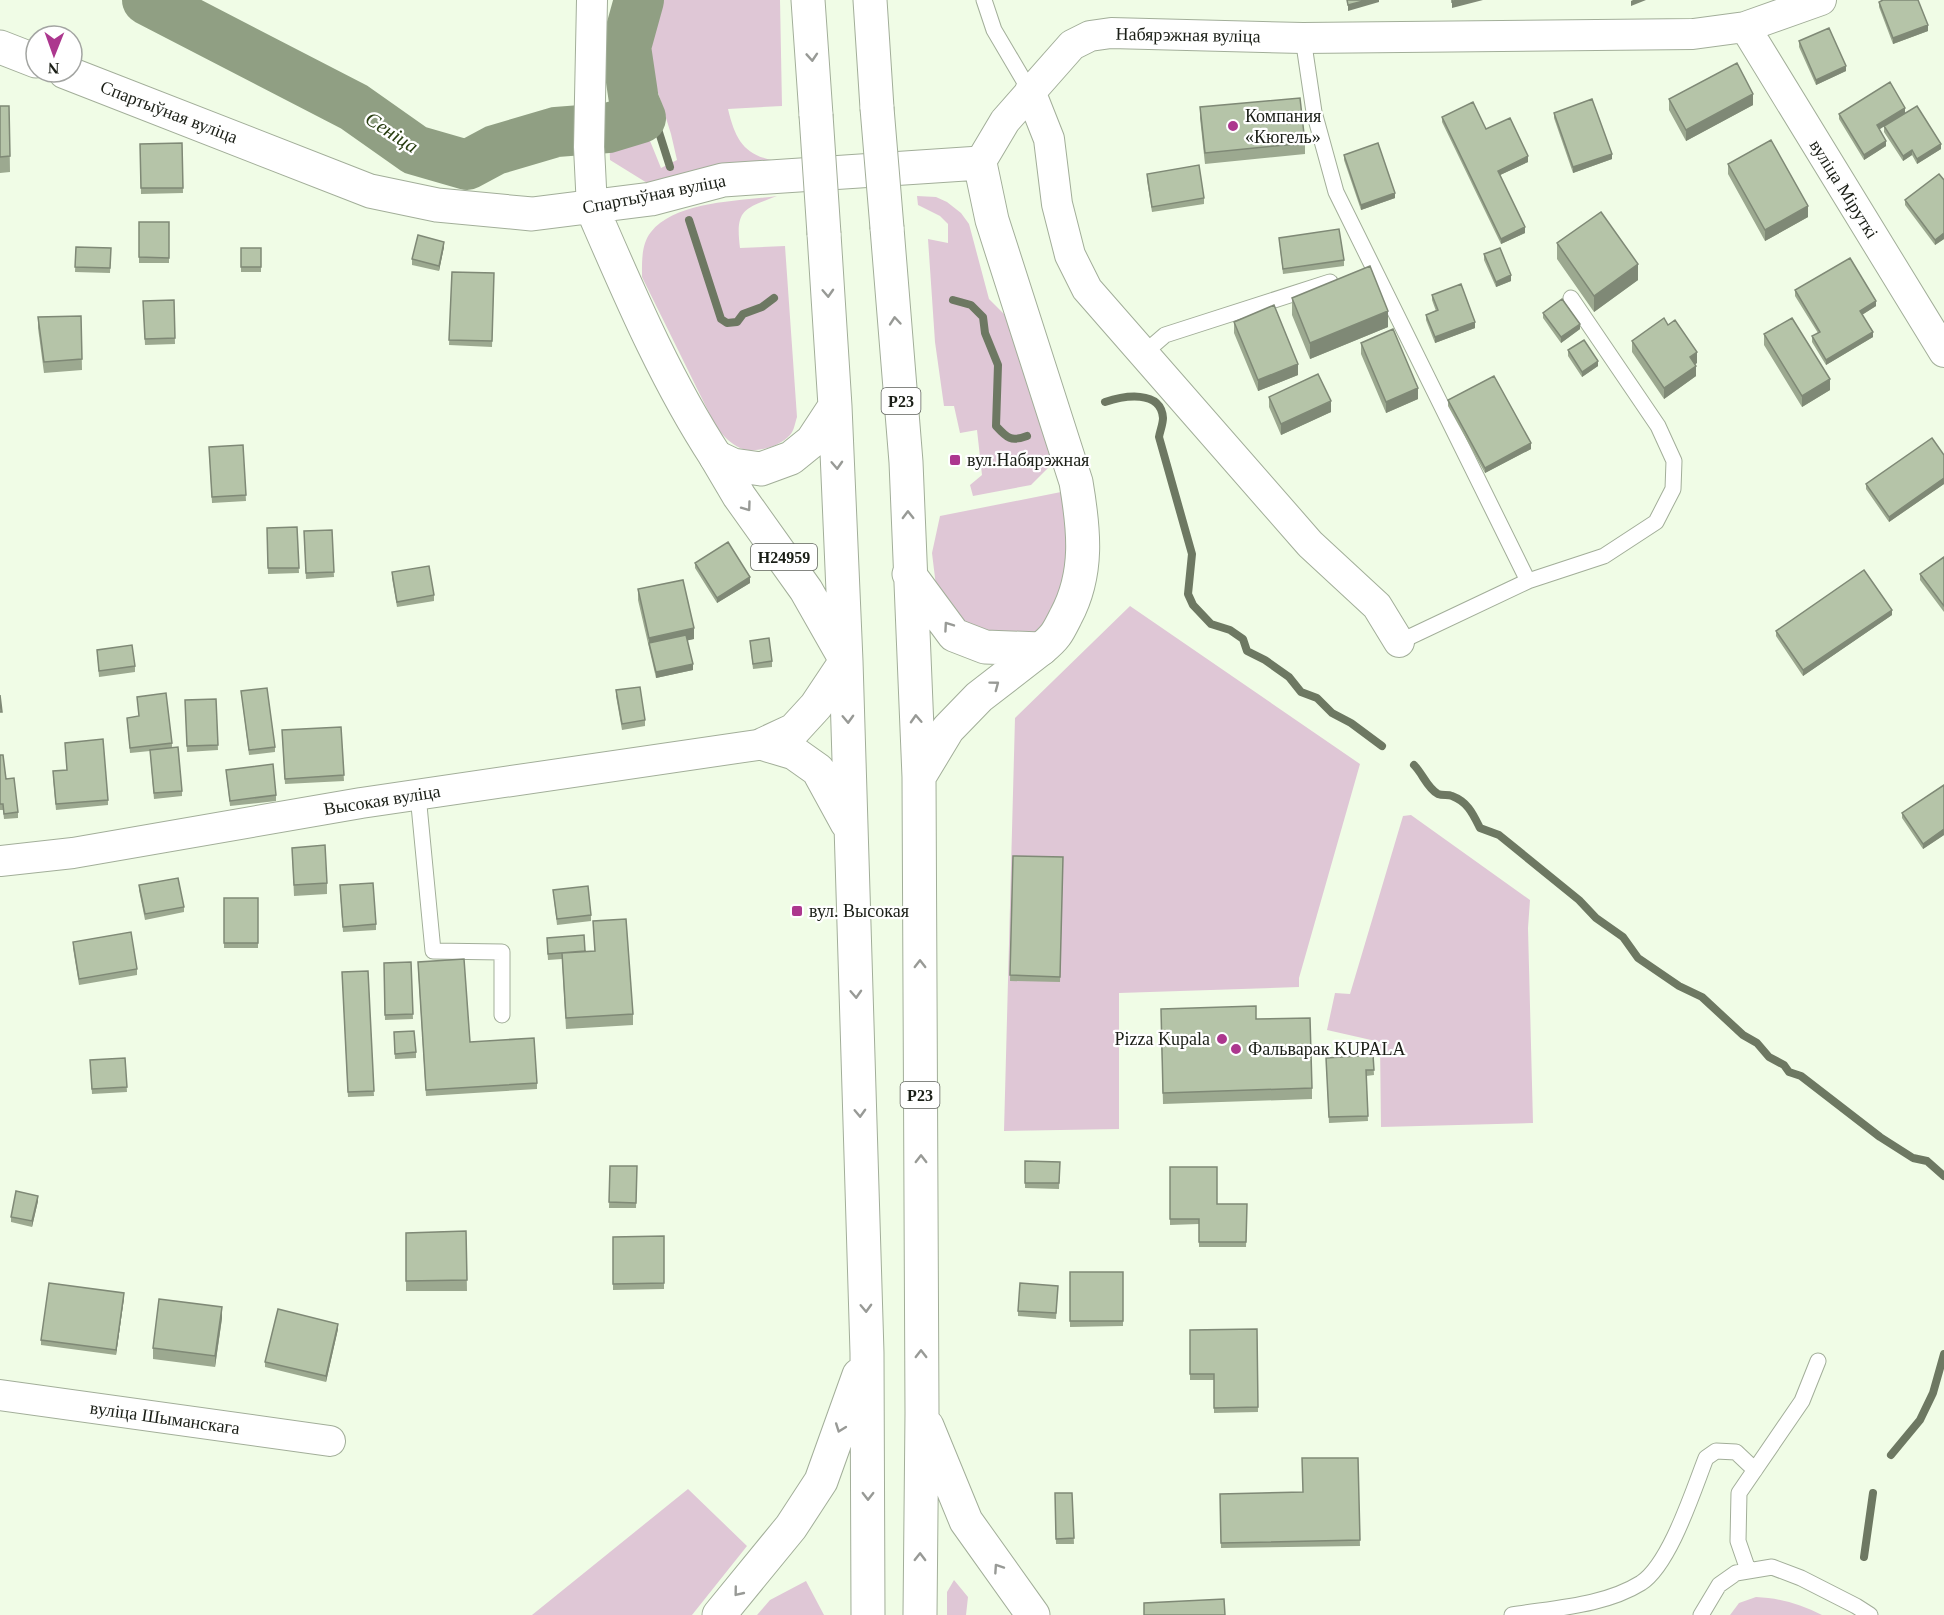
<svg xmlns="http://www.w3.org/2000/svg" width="1944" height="1615" viewBox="0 0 1944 1615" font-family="Georgia,serif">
<rect width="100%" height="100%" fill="#f0fce6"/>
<!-- green -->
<path fill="#dfc7d6" d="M616 0H629L617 47 624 95 612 101Z
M651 0H780L782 106 728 109C736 143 746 157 782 162L652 186 610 160 609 135 635 129 646 131 661 168 677 160 671 134 655 83 636 52Z
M777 196C744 209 735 209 740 248L785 246 797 417C795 423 794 431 790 435 779 447 755 454 740 448 731 444 724 436 717 429L642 277C642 263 641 244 651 232 675 201 740 201 777 196Z
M917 196 936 197 947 202 961 213 969 224 989 299 1004 314 1009 323 1052 451 1048 468 1031 485 973 496 970 485 982 475 977 430 960 433 954 406H944L935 342 928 239 948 243V224L940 216 918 205Z
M1061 492 1066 514 1067 578 1046 623 1032 634H968L936 586 932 553 940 516Z
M1130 606 1360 764 1299 978V987L1119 993V1129L1004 1131 1015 718Z
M1411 815 1530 900 1528 928 1533 1123 1381 1127 1380 1042 1327 1030 1335 993 1350 994 1403 816Z
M688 1489 747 1546 692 1615H532Z
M954 1580 968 1597 966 1615H947V1592Z
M806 1581 824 1615H757L770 1600Z
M1756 1597C1780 1598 1800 1604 1822 1615H1730L1739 1603Z"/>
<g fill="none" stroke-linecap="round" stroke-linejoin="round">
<!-- stream -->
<path stroke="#6d7862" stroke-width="8" d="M641 118 657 126 670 167
M689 220 721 319 727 323 737 322 743 314 762 307 774 298
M953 300 971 305 983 317 985 333 998 365 996 426C1007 438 1011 442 1027 436
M1105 402C1123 396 1161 389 1163 418 1163 424 1160 431 1159 437L1192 554 1188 594 1193 605 1211 624 1230 630 1243 639 1247 651 1265 660 1289 677 1301 692 1317 698 1332 713 1351 723 1382 746
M1414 765C1423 774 1427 788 1438 794 1443 796 1448 794 1452 796 1468 802 1473 814 1480 828L1499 835 1579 900 1596 918 1623 937 1638 958 1679 986 1702 997 1743 1035 1757 1043 1769 1057 1784 1065 1789 1072 1801 1076 1880 1137 1913 1158 1927 1161 1944 1176
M1891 1455 1920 1420 1933 1393 1944 1354
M1864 1557 1873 1493"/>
<!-- river -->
<path stroke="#909f83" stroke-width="50" d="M147 0 354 107 415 150 467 165 495 150 556 132 608 128 641 118 634 101 626 47 639 0"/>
<defs>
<path id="lane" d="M984 0 994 30 1030 91
M1303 38 1314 112 1336 192 1528 581 1399 642
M1143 354 1165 335 1330 282
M1528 581 1604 556 1656 522 1673 489 1674 461 1658 426 1571 298
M418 795 433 951 502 952V1015
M1748 1570 1738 1541 1739 1493 1802 1401 1818 1361
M1512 1615C1554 1608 1604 1606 1641 1583 1670 1564 1693 1491 1706 1458L1716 1451 1736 1452 1755 1470
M1701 1615 1719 1585 1736 1573 1772 1567 1801 1578 1856 1606 1870 1615"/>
<path id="street" d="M592 0 589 147 592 208
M1745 27 1944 352
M1030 91 1049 139 1057 204 1070 255 1087 289 1310 544 1377 606 1399 642
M980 163 1005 121 1072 45 1090 36 1111 33 1303 38 1693 34 1745 27 1821 0
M0 861 73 853 361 803 764 744
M0 1395 330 1441"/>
<path id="secondary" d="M0 47 36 61
M65 72 370 191 437 205 532 214 651 199 723 180 980 163 992 220 1076 482C1084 529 1089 573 1066 616 1058 632 1056 637 1041 649
M592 208C629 293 665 379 716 457"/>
<path id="highway" d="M808 0 816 115
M870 0 877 108
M887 228 906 462 919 777 922 1413 920 1615
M824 234 835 406 846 661 867 1353 868 1615
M716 457 739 496 806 590 843 655
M716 457 733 465 761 469 791 458 812 441 835 406
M909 574 954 635 985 647 1041 649
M764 744 794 753 818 770 847 823
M764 744 794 730 816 706 846 661
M919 777 948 729 979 697 1041 649
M927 1426 966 1521 1033 1615
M719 1615 791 1527 821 1481 859 1375"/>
</defs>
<!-- lane casing -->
<use href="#lane" stroke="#a2ae99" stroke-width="17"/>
<!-- street casing -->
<use href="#street" stroke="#a2ae99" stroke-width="32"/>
<!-- secondary casing -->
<use href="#secondary" stroke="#a2ae99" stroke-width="35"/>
<!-- highway casing -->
<use href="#highway" stroke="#a2ae99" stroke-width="35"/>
<!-- lane -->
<use href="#lane" stroke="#fff" stroke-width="15"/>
<!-- street -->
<use href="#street" stroke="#fff" stroke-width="30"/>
<!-- secondary -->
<use href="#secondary" stroke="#fff" stroke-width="33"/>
<!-- highway -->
<use href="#highway" stroke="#fff" stroke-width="33"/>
<defs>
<path id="highway-bridge" d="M877 108 887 228
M816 115 824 234"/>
</defs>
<!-- highway-bridge casing -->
<use href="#highway-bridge" stroke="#a2ae99" stroke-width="35" stroke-linecap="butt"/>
<!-- highway-bridge -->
<use href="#highway-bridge" stroke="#fff" stroke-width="33"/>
</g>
<!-- wall -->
<path fill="#9ca990" d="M1879 2 1928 31 1893 44 1879 7Z
M1799 41 1846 71 1816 85 1799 47Z
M1669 99 1753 105 1686 141 1669 110Z
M0 106H9L10 172 0 173Z
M1200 107 1305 143V154L1205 164 1200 118Z
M1554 113 1612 159 1573 173 1554 118Z
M1905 113 1941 149 1917 164 1912 155 1903 161 1884 132V126L1879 129 1886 146 1864 160 1839 119V114Z
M1442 117 1486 129 1528 162 1500 175 1525 233 1501 244 1442 122Z
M182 143 183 193 141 194 140 144Z
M1344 155 1395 198 1361 210 1344 160Z
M1728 164 1808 217 1765 241 1728 174Z
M1147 174 1204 198V204L1152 212 1147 180Z
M1944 180V239L1935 245 1905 205V200Z
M139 222H169V263H139Z
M1279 238 1344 260V266L1283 274Z
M1557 243 1638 280 1594 312 1557 259Z
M76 247 111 248 110 273 75 272Z
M444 247 439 271 412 265V259Z
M241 248H261V272H241Z
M1484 254 1511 281 1496 287 1484 260Z
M452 272 494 273 492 347 449 345Z
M1795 290 1876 306 1862 315 1873 337 1826 365 1812 342V336L1818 333 1795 296Z
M1432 295 1475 328 1435 343 1426 320V315L1436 311 1432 300Z
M1292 298 1388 327 1310 359 1292 315Z
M174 300 175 344 145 345 143 301Z
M1543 313 1580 329 1561 343 1543 318Z
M81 316 82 370 44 373 38 328V317Z
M1234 322 1298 375 1258 391 1234 333Z
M1764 334 1830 390 1802 407 1764 345Z
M1632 341 1697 363 1695 364 1696 376 1664 399 1632 352Z
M1361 343 1418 399 1386 413 1361 354Z
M1568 350 1598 366 1582 377 1568 356Z
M1269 397 1331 412 1281 435 1269 407Z
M1448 400 1531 449 1485 473 1448 406Z
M243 445 246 501 212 503 209 447Z
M1944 455V484L1889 522 1866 489V484Z
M297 527 299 573 268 574 267 528Z
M332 530 334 577 306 579 304 531Z
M1944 557V612L1920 580V574Z
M695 563 750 583 717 603 695 568Z
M392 572 434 595V601L397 607 392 578Z
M638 589 694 639 687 640 693 670 656 678 638 600Z
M1892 615 1803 676 1776 636V631Z
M750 641 772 661V667L753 669Z
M97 650 135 666V672L99 677Z
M616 690 645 720V726L622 730 616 696Z
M241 691 275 747V752L249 755Z
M137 697 172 743V747L182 791V796L154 799 150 751 130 753 127 718 139 716Z
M216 699 218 750 187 752 185 700Z
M341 727 344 781 285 784 282 730Z
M0 755 6 779 18 812V818L4 819 3 810H0Z
M226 770 276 795V801L230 806Z
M53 777 108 800V805L56 810Z
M1944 785V835L1923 849 1902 818V813Z
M292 848 327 883V894L294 896Z
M1013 856 1063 857 1060 982 1010 981Z
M139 885 184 907V912L145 920 139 890Z
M553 890 591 915V921L557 925Z
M340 891 376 924V930L343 932Z
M224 898H258V948H224Z
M593 921 633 1014V1025L566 1029 562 959 548 960 547 943 585 951H595Z
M73 942 137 969V975L79 985 73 948Z
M411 962 413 1019 385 1020 384 963Z
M418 968 470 1042 537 1083V1089L426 1096Z
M368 971 374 1096 348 1097 342 972Z
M1256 1019 1312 1088V1099L1163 1104 1161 1020Z
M394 1032 416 1052V1058L395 1059Z
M1373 1055 1374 1075 1366 1076 1368 1121 1329 1123 1326 1058Z
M125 1058 127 1092 92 1094 90 1060Z
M1025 1161 1060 1162 1059 1189 1025 1188Z
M610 1166H637L636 1208H609Z
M1170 1167 1217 1204H1247L1246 1247H1199V1224L1170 1225Z
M38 1201 32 1227 11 1222V1217Z
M466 1231 467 1291H406V1233Z
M664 1236V1289L613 1290V1237Z
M1070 1272H1123V1326L1070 1327Z
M1058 1286 1056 1319 1018 1316V1311Z
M124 1298 116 1355 41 1345V1340Z
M222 1318 215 1367 153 1359V1348Z
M338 1329 326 1382 265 1367V1362Z
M1257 1329 1258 1412 1214 1413V1380H1190V1330Z
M1358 1458 1360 1546 1221 1548 1220 1494 1303 1492Z
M1055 1493H1072L1074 1544H1056Z"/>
<!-- shaded-wall -->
<path fill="#7f8976" d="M1367 0H1379V2L1348 11V5Z
M1462 0H1483L1452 8V2Z
M1633 0H1646L1631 6V1Z
M1928 25V31L1893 44V38Z
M1846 66V71L1816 85V80Z
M1753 94V105L1686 141V130Z
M1905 108V113L1877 131V125Z
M1886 141V146L1864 160V155Z
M1941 144V149L1917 164V159Z
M1912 150V155L1903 161V156Z
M1612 154V159L1573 173V167Z
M1528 156V162L1498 176V171Z
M1395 193V198L1361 210V205Z
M1808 206V217L1765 241V230Z
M1525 227V233L1501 244V239Z
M1944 233V239L1935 245V240Z
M444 242V247L439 271V266Z
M1638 264V280L1594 312V296Z
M1511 275V281L1496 287V282Z
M1876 301V306L1860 316V311Z
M1388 311V327L1310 359V343Z
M1475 322V328L1435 343V337Z
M1580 324V329L1561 343V337Z
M1873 332V337L1826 365V360Z
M1697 352V363L1690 368V357Z
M1598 361V366L1582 377V372Z
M1298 364V375L1258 391V380Z
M1696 366V376L1664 399V388Z
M1830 379V390L1802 407V396Z
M1418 388V399L1386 413V402Z
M1331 401V412L1281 435V424Z
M1531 443V449L1485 473V468Z
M1944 478V484L1889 522V517Z
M750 577V583L717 603V598Z
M1892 610V615L1803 676V670Z
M694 628V639L650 649 649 643V649V638Z
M693 664V670L656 678V672Z
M1944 829V835L1923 849V844Z
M38 1196V1201L32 1227V1221Z
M124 1293V1298L116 1355V1350Z
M222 1307V1318L215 1367V1356Z
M338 1324V1329L326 1382V1376Z"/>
<!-- building -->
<path fill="#b5c4a8" stroke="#7f8976" stroke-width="1.5" d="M1347 0H1367L1348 5Z
M1452 0H1462L1452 2Z
M1883 0H1918L1928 25 1893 38 1879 2Z
M1829 28 1846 66 1816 80 1799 41Z
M1737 63 1753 94 1686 130 1669 99Z
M1890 82 1905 108 1877 125 1886 141 1864 155 1839 114Z
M1300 98 1305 143 1205 153 1200 107Z
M1592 99 1612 154 1573 167 1554 113Z
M1473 102 1486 129 1510 118 1528 156 1498 171 1525 227 1501 239 1442 117Z
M0 106H9L10 156 0 157Z
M1917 106 1941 144 1917 159 1912 150 1903 156 1884 126Z
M1771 140 1808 206 1765 230 1728 164Z
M182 143 183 188H141L140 144Z
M1378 143 1395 193 1361 205 1344 155Z
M1199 165 1204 198 1152 207 1147 174Z
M1939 174 1944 180V233L1935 240 1905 200Z
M1601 212 1638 264 1594 296 1557 243Z
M139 222H169V258L139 257Z
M1339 229 1344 260 1283 269 1279 238Z
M418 235 444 242 439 266 412 259Z
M76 247 111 248 110 268 75 267Z
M241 248H261V267H241Z
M1500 248 1511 275 1496 282 1484 254Z
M1850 258 1876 301 1860 311 1873 332 1826 360 1812 336 1820 332 1795 290Z
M1370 266 1388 311 1310 343 1292 298Z
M452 272 494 273 492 341 449 340Z
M1461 284 1475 322 1435 337 1426 315 1438 310 1432 295Z
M1562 299 1580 324 1561 337 1543 313Z
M174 300 175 338 145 339 143 301Z
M1274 305 1298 364 1258 380 1234 322Z
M81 316 82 359 44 362 38 317Z
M1664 318 1668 325 1675 320 1697 352 1690 357 1696 366 1664 388 1632 341Z
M1792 318 1830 379 1802 396 1764 334Z
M1393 329 1418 388 1386 402 1361 343Z
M1584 340 1598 361 1582 372 1568 350Z
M1318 374 1331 401 1281 424 1269 397Z
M1494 376 1531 443 1485 468 1448 400Z
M1932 438 1944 455V478L1889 517 1866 484Z
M243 445 246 495 212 497 209 447Z
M297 527 299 568H268L267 528Z
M332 530 334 572 306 573 304 531Z
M728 542 750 577 717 598 695 563Z
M1944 557V606L1920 574Z
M429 566 434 595 397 602 392 572Z
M1864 570 1892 610 1803 670 1776 631Z
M683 580 694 628 649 638 638 589Z
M686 635 693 664 656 672 649 643Z
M769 638 772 661 753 664 750 641Z
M132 645 135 666 99 671 97 650Z
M640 687 645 720 622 724 616 690Z
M267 688 275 747 249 750 241 691Z
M166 693 172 743 130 748 127 718 139 716 137 697Z
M0 695 2 712H0Z
M216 699 218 745 187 746 185 700Z
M341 727 344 775 285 779 282 730Z
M103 739 108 800 56 804 53 771 67 770 65 743Z
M178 747 182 791 154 793 150 750Z
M0 755H3L6 779 14 778 18 812 4 814 3 804H0Z
M273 764 276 795 230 801 226 770Z
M1944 785V829L1923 844 1902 813Z
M325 845 327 883 294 885 292 848Z
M1013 856 1063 857 1060 977 1010 975Z
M178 878 184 907 145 914 139 885Z
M373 883 376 924 343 927 340 885Z
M588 886 591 915 557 919 553 890Z
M224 898H258V943H224Z
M626 919 633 1014 566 1018 562 953 595 951 593 921Z
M131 932 137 969 79 979 73 942Z
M584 935 585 951 548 954 547 938Z
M464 959 470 1042 534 1038 537 1083 426 1090 418 962Z
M411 962 413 1014 385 1015 384 963Z
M368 971 374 1091 348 1092 342 972Z
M1256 1006V1019L1310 1018 1312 1088 1163 1093 1161 1009Z
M414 1031 416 1052 395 1054 394 1032Z
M1373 1055 1374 1070H1366L1368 1116 1329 1117 1326 1058Z
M125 1058 127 1087 92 1089 90 1060Z
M1025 1161 1060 1162 1059 1183H1025Z
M610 1166H637L636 1203 609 1202Z
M1170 1167H1217V1204H1247L1246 1242H1199V1219H1170Z
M16 1191 38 1196 32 1221 11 1217Z
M466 1231 467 1280 406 1281V1233Z
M664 1236V1283L613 1284V1237Z
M1070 1272H1123V1321H1070Z
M49 1283 124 1293 116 1350 41 1340Z
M1020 1283 1058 1286 1056 1313 1018 1311Z
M159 1299 222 1307 215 1356 153 1348Z
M278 1309 338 1324 326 1376 265 1362Z
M1257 1329 1258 1407 1214 1408V1374H1190V1330Z
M1302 1458H1358L1360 1540 1221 1543 1220 1494 1303 1492Z
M1055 1493H1072L1074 1538 1056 1539Z
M1224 1599 1225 1615H1144V1603Z"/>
<!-- one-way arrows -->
<defs><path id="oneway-chevron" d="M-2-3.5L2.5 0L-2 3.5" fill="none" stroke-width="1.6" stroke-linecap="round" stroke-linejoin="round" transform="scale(1.5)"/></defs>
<g stroke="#989a96">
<use href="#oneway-chevron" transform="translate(812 57) rotate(86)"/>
<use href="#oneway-chevron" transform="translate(828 293) rotate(87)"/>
<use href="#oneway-chevron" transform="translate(895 321) rotate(-95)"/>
<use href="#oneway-chevron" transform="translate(837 465) rotate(87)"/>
<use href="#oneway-chevron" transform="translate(747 507) rotate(54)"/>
<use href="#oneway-chevron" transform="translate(908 515) rotate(-91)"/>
<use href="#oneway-chevron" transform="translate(948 626) rotate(-125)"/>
<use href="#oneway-chevron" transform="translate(995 685) rotate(-37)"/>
<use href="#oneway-chevron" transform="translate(848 719) rotate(88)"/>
<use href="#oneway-chevron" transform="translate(916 719) rotate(-93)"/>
<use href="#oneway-chevron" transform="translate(920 964) rotate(-90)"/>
<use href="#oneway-chevron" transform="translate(856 994) rotate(87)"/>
<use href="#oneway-chevron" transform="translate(860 1113) rotate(88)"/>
<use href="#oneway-chevron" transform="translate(921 1159) rotate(-90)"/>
<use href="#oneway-chevron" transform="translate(866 1308) rotate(88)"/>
<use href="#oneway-chevron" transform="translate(921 1354) rotate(-90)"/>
<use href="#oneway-chevron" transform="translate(840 1428) rotate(110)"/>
<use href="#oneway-chevron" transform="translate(868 1496) rotate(90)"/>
<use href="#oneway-chevron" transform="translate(920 1557) rotate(-89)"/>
<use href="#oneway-chevron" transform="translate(998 1568) rotate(-124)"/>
<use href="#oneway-chevron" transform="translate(738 1592) rotate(129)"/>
</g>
<!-- markers -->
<g fill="#ac378e" stroke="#fff" stroke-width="2">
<circle cx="1233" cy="126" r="6"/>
<rect x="949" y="454" width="12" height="12" rx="3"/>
<rect x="791" y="905" width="12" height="12" rx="3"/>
<circle cx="1222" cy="1039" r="6"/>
<circle cx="1236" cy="1049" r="6"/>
</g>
<g text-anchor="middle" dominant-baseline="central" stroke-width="4.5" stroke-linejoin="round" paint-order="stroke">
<!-- shield labels -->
<g fill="#fff" stroke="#5f625c" stroke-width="1.5">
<rect x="881.5" y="388" width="39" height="26" rx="4.5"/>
<rect x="751" y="544" width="66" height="26" rx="4.5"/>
<rect x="900.5" y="1082" width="39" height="26" rx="4.5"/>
</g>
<g font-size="16" font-weight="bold" fill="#1a1e16">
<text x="901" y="401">Р23</text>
<text x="784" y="557">Н24959</text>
<text x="920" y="1095">Р23</text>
</g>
<!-- street labels -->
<g font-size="18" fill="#1a1e16" stroke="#fff">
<text transform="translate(1188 35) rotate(1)">Набярэжная вуліца</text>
<text transform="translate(169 112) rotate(21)">Спартыўная вуліца</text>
<text transform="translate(1844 189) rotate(58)">вуліца Міруткі</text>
<text transform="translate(654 194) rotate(-11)">Спартыўная вуліца</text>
<text transform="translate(382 800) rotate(-9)">Высокая вуліца</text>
<text transform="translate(165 1418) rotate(8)">вуліца Шыманскага</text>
</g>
<!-- poi labels -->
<g font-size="18" fill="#1a1e16" stroke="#fff" text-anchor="start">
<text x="1245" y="116">Компания<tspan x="1245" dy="21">«Кюгель»</tspan></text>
<text x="967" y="460">вул.Набярэжная</text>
<text x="809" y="911">вул. Высокая</text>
<text x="1210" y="1039" text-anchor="end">Pizza Kupala</text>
<text x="1248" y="1049">Фальварак KUPALA</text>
</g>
<!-- water labels -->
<g font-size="20" font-style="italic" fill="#293e11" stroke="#fff">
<text transform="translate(392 132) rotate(33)">Сеніца</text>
</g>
</g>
<!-- north arrow -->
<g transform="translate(54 54) rotate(181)"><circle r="28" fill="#ffffff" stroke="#a3a5a2" stroke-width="1.5"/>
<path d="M0-4.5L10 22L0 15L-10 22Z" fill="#ac378e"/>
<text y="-9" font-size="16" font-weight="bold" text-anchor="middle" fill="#1a1e16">N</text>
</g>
</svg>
